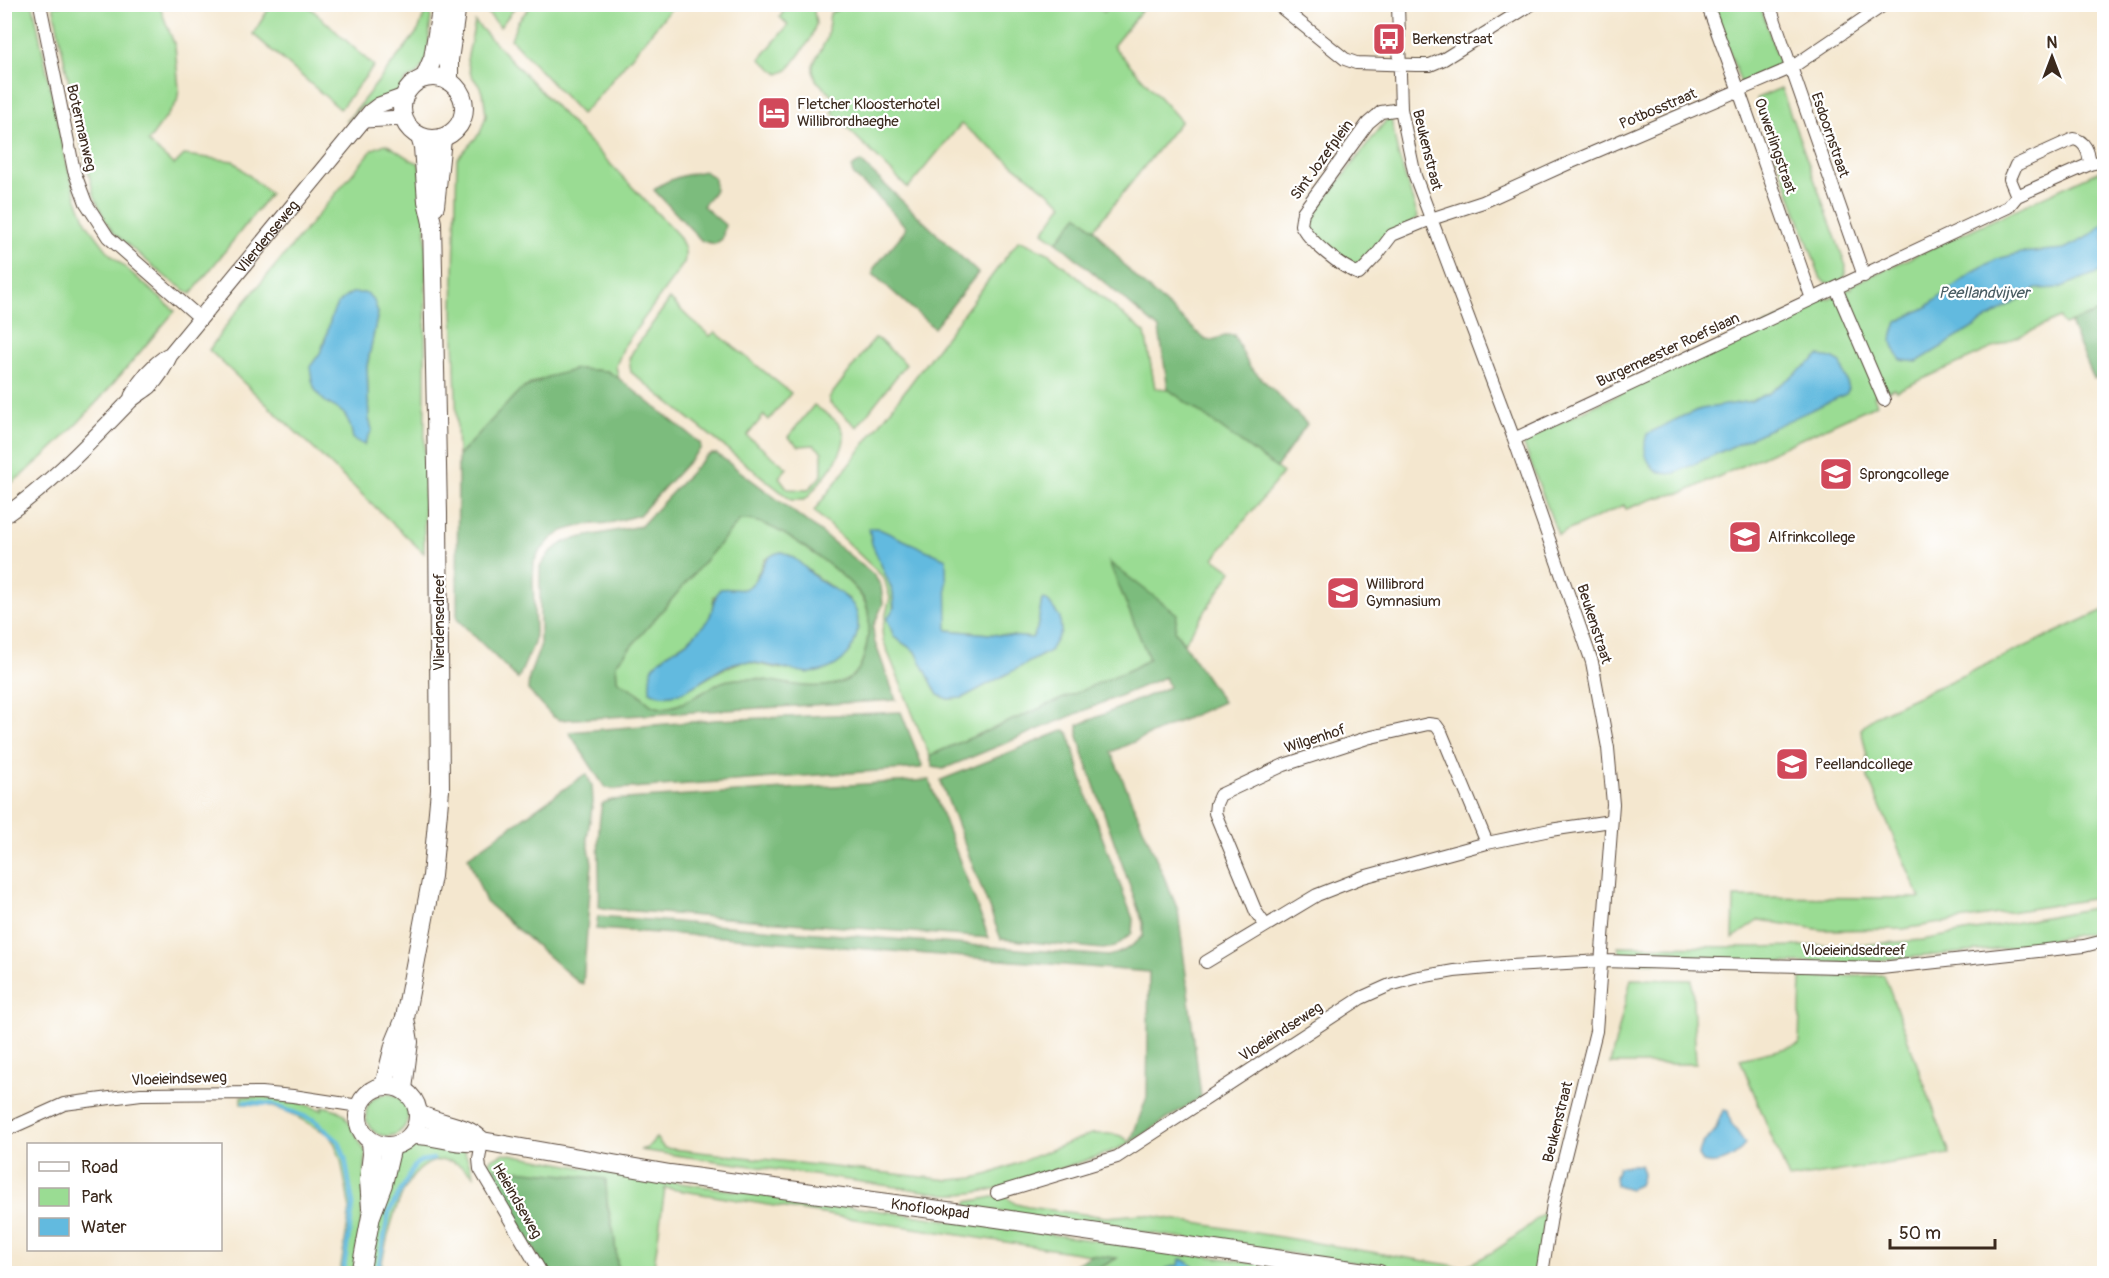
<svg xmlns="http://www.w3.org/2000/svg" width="2109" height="1278" viewBox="0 0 2109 1278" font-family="Pangolin,sans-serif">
<rect width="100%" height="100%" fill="#fff"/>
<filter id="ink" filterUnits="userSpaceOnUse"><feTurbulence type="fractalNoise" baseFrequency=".0167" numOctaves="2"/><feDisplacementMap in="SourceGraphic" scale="12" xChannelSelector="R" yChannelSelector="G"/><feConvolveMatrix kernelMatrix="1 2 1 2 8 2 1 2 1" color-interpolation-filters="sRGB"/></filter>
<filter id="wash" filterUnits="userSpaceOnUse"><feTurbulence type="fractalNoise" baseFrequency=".008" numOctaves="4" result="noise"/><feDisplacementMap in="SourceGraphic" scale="24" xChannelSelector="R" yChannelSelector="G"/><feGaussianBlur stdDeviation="1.35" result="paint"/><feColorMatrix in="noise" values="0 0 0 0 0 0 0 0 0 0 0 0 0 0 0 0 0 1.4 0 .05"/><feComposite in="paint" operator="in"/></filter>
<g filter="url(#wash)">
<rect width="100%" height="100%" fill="#f4e7cf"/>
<!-- green -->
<path fill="#9adc93" stroke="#6a8358" stroke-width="1.5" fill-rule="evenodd" d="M1094 4 1104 12 1111 5H1146L1113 46 1181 121 1094 229 1078 215 1057 242 1043 232 1063 204 961 124 908 188 834 115 832 113 839 102 816 80 813 71V65L827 38 830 13 837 10 842 5Z
M5 5H33L66 162 77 199 87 224 110 254 175 311C122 372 71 440 5 488Z
M53 5H159L175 46 179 89 177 102 148 142 174 165 184 155 233 161 270 194 191 294 167 278 113 232 105 220 94 195 82 147Z
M271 5H307L374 66 340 109 253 34Z
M428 5H432L427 59 417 74 406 80 398 92 360 108 346 122 418 31Z
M484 5H517L500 27 486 11Z
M532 5V4L674 5 597 98 581 114 511 39 518 21Z
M783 5H813L816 24 810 40 788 70 779 74 760 59 788 25 780 17 786 7Z
M1712 5H1760L1780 64 1779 72 1741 83Z
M475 22 678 235C684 245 687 251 684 263L624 346 616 366 619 379 607 371 577 369 534 382 520 390 458 456 453 310 457 159 480 133 486 116 484 99 480 87 471 75 467 60Z
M1781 88 1846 266 1844 279C1835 284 1829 286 1821 279L1758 105 1757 98Z
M1387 119H1391L1398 154 1418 217 1360 267 1354 268 1312 233 1310 225 1311 218Z
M385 144C398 149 406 160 419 163L426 218 424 553 209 350 230 320 373 149ZM378 313 367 366 369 419 372 430 353 439 351 422 343 411 325 399 310 367 321 352 325 338Z
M2104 169V310L2064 325 2060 318 1896 391 1894 388 1874 396 1877 404 1685 492 1656 498 1626 509 1624 505 1558 535 1522 440 1825 297 1827 299 1852 288 1853 284Z
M1019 240 1048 253 1145 333 1155 388 1168 389 1283 473 1214 558 1232 571 1184 643 1175 631 1110 564 1149 659 1134 668 938 752 930 757 883 640 882 630 890 598 884 578 814 511ZM893 592 947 630 1032 638 1037 629 1042 600 1050 651 962 698 948 699 938 695 916 652 894 637Z
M670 299 689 318 710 336 715 332 791 393 769 420 764 415 747 436 787 468 779 477 788 489 808 490 822 475V452L814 445 799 446 788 437 814 405C823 412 839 420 843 431 850 451 820 481 808 497L804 500H791L631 372 629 359 633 351Z
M875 338 878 339 906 364 857 427 830 403 829 398Z
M740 520C744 520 749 520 754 521 782 526 848 575 863 599 872 613 869 633 866 648 863 661 859 675 845 681 804 697 770 673 729 680 720 681 712 687 704 692 690 699 669 713 653 706 648 704 644 698 640 694 633 689 624 685 617 680L616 664ZM781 552 791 556 818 578 849 599 781 669 743 661 721 670 694 686 667 654C682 645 704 633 710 616 713 610 713 602 714 596L745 589 753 583 765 559Z
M2104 610V897L1903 929 1823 930 1759 920 1733 938 1734 897 1920 898 1868 778 1867 755 1861 729 1875 716Z
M2104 906V930L2001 949 1849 963 1635 962 1621 955 1618 946 1757 947 1873 944 1922 940Z
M1884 975 1950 1154 1789 1179 1740 1059 1799 1045 1801 978Z
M1631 979 1692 980 1696 1064H1610Z
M366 1115a21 21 0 1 1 42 0a21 21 0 1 1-42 0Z
M241 1096 285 1098 322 1110 323 1106 337 1110 344 1114 366 1153 361 1225 353 1273H340L350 1209 341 1160 335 1144 328 1134 288 1112 267 1105 241 1104Z
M1091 1134C1103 1134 1122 1131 1130 1143 1107 1155 1083 1161 1059 1169 1022 1181 985 1196 945 1194L640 1150 647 1148 656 1138 664 1148 949 1180 974 1178 990 1174Z
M417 1142 464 1150 474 1175C466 1170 459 1163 450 1161 401 1151 386 1242 380 1273L368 1274 377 1222 395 1155Z
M504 1153 629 1176 1328 1273 1264 1272 1259 1273 1254 1269 1240 1273H1203L1183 1259 1179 1265 1165 1269 1162 1273H1091L1116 1259 835 1216 665 1188 653 1273H618L614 1234 605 1192 485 1167 491 1159Z
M1003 1195 1016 1204 1028 1207 1106 1217 1141 1214 1462 1267C1494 1255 1521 1233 1547 1210L1537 1273 1436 1274 966 1207 967 1202Z"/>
<!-- forest -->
<path fill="#7bbc7d" stroke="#5b734e" stroke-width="1.5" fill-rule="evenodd" d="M861 162 978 273 934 328 873 274 874 268 904 232 906 227C895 216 886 206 876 195 870 188 836 169 861 162Z
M704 171 714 178 715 190 703 206 725 225 722 239 715 244 702 241 654 190C667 178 687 175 704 171Z
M1078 215 1094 229 1132 274 1206 340C1216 342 1224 333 1234 335L1249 366 1307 424 1276 468 1168 389 1159 329 1057 242Z
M2104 310V374L2094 379 2070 323Z
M577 369 607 371 617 377 700 443 701 448 639 515 610 523 583 525 563 531 551 539 538 554 534 562 533 580 535 632 534 643 518 679 457 619 458 456 520 390 548 377Z
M711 454H717L823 534 874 575 881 586 883 604 873 627 874 640 896 700 559 720 552 716 528 690 529 677 540 647V567L550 552 565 542 583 537 641 526 705 457ZM740 520C744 520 750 520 754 521 782 527 848 575 864 599 872 613 869 633 866 648 863 662 859 675 845 681 804 697 770 673 729 680 720 681 712 687 704 692 690 699 669 713 653 706 648 704 644 698 640 695 633 689 624 685 617 680L616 664Z
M1109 562 1177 614 1175 631 1223 702 1111 752 1178 910 1201 1097 1130 1143 1147 1097 1149 972 722 937 596 929 598 916 1108 956C1123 953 1133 947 1143 936V923L1086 762 1078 736V725L1169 687 1165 677 943 769 933 767 930 757 938 752 1134 668 1149 659Z
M901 712 922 765 921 768 616 789 606 788 602 783 569 732 716 720Z
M1065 730 1069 734 1086 794 1133 919 1132 933 1115 947 1103 949 1001 939 942 785 941 780Z
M584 775H587L592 786 593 802 587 838 592 863 583 984 578 982 486 902 468 857Z
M929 780 989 938 609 909 599 907C601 872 595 838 602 804L610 800Z
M485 1167 606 1179 607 1205 614 1234 618 1273H548Z
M1092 1255 1117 1258 1091 1273H1060Z"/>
<!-- water -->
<path fill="#62badf" stroke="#4e727e" stroke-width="1.5" d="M2104 223V270L2059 288 2036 289 1917 362 1901 360C1890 344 1890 340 1897 322L1925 308 1974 271 1997 259 2021 253 2064 249 2088 237Z
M352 293H367L374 301 378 313 367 366 369 419 372 430 364 445 353 439C347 399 331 415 316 391 312 385 311 374 310 367 313 362 318 357 321 351 332 328 326 306 352 293Z
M1819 356 1832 358 1841 363 1849 389 1846 394 1675 473C1651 478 1640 454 1647 434L1683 416 1701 409 1751 401 1769 393Z
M869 528H877L946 559 947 630 1032 638 1037 629 1042 599 1047 600 1060 617 1061 632 1050 651 962 698 948 699 938 695 916 652 894 637 887 619 894 608 893 592 872 544Z
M782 552C798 558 806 570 819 580 830 588 846 594 853 605 858 612 858 619 858 627 855 655 836 672 808 673 794 671 751 660 739 662 710 667 682 709 650 691 650 683 649 674 653 667 661 655 677 650 688 641 695 635 702 627 708 620 714 611 712 599 720 589 728 587 737 591 744 589 764 582 757 555 782 552Z
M1724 1110 1728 1111 1731 1123 1745 1143C1739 1157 1718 1167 1703 1162L1699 1156C1701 1140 1706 1142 1714 1132 1719 1125 1717 1118 1724 1110Z
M1629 1165H1640L1643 1173 1639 1185 1630 1189 1616 1185 1615 1177 1618 1167Z
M1180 1259 1186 1261 1203 1273H1221H1162L1165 1269 1179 1265Z"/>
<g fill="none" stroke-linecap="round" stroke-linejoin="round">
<!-- stream -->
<path stroke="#62badf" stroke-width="4.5" d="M244 1102 271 1104 314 1120 339 1142 345 1158 353 1205 343 1274
M377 1274 389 1212 415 1165 421 1161 433 1159"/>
</g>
</g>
<g filter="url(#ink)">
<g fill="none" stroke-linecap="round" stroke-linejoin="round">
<defs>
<path id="minor" d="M40 4 74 171 86 203 108 237 200 318
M1277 4 1345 59 1356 63 1416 65H1430L1444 59 1532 4
M1398 4 1401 109 1415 176 1514 439 1592 662 1608 748 1613 804 1596 1031 1553 1204 1542 1274
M1707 4 1739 91 1812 299
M1769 4 1864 276
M1401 109 1381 112 1368 123 1303 212 1301 225C1311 243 1340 266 1359 274L1376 256 1392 235 1431 219 1483 202 1569 163 1791 68 1885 4
M2017 196 2010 179 2016 165 2073 139C2085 140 2089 153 2090 164
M1836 288 1884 400
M1514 439 2008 207 2017 196 2090 164 2104 161
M1265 925 1256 912 1215 813 1216 804 1220 795 1284 765 1367 738 1428 724 1436 725 1441 732 1487 843
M1206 962 1317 895 1363 877 1487 843 1550 830 1611 821
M4 1131 64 1104 141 1094 261 1093 293 1096 359 1106
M482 1141 479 1159 480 1169 542 1274
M997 1193 1117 1157 1361 998 1390 985 1414 978 1454 971 1511 966 1602 961 1881 968 2084 946 2104 941"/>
<g id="tertiary">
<path d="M364 120 403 118"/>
<path d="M132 396C141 379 151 367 167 356"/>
<path id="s1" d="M4 516C51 484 89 443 128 403 134 396 143 392 150 386 159 377 165 366 170 355L370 112 379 105 404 96"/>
</g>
<g id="secondary">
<circle cx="433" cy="108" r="31"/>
<path d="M425 77 433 58 442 4"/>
<path d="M449 80V60L457 4"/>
<path d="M435 206 442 139"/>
<circle cx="388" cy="1116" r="30"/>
<path d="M384 1086 395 1042 405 1018 432 876 440 790 438 513 432 223 427 201 423 147 420 137"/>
<path d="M403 1089 409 1042 405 1018"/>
<path d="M419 1114C439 1125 466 1124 482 1141"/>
<path id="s2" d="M412 1135C435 1134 459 1146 482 1141L670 1174 962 1213 1379 1274"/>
<path d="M371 1208 369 1180 372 1154 371 1141"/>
<path d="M360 1274 371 1216 383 1184 392 1146"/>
</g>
</defs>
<!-- minor casing -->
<use href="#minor" stroke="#574639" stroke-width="14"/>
<!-- tertiary casing -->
<use href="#tertiary" stroke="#574639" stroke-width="17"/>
<!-- secondary casing -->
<use href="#secondary" stroke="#574639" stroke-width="20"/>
<!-- minor -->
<use href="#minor" stroke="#fff" stroke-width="12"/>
<!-- tertiary -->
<use href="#tertiary" stroke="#fff" stroke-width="15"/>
<!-- secondary -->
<use href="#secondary" stroke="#fff" stroke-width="18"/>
</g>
</g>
<!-- icons -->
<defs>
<symbol id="bus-square" viewBox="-11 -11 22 22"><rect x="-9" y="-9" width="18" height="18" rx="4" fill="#d1495b" stroke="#fff"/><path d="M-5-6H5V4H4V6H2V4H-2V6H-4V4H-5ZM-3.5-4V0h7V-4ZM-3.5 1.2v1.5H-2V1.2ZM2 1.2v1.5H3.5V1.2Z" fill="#fff"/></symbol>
<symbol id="hotel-square" viewBox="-11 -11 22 22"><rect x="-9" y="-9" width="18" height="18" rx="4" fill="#d1495b" stroke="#fff"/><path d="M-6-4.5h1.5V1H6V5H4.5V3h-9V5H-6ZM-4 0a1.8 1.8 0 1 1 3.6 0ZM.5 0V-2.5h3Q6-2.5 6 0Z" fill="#fff"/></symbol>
<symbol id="school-square" viewBox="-11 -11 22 22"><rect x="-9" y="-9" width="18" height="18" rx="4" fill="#d1495b" stroke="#fff"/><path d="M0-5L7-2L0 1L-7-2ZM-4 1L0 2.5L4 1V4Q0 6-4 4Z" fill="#fff"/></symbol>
</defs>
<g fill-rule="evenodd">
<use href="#bus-square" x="1370" y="20" width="38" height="38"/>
<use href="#hotel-square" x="755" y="94" width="38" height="38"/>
<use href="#school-square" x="1817" y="455" width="38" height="38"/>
<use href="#school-square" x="1726" y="518" width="38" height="38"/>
<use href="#school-square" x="1324" y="574" width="38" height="38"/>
<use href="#school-square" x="1773" y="745" width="38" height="38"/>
</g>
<g text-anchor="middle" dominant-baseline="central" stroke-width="4.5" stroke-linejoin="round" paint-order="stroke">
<!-- poi labels -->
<g font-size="15" fill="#3b2a1e" stroke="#fff" text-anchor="start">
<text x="1412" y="39">Berkenstraat</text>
<text x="797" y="104">Fletcher Kloosterhotel<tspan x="797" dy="17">Willibrordhaeghe</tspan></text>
<text x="1859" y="474">Sprongcollege</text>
<text x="1768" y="537">Alfrinkcollege</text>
<text x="1366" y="584">Willibrord<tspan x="1366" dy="17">Gymnasium</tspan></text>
<text x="1815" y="764">Peellandcollege</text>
</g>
<!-- street labels -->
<g font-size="15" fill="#3b2a1e" stroke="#fff">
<text transform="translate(1658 109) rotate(-23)">Potbosstraat</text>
<text transform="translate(81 128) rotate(77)">Botermanweg</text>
<text transform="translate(1830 135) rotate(71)">Esdoornstraat</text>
<text transform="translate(1775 146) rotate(71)">Ouwerlingstraat</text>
<text transform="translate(1427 150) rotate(76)">Beukenstraat</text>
<text transform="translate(1322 160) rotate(-54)">Sint Jozefplein</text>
<text stroke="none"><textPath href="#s1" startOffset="386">Vlierdenseweg</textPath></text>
<text transform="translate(1668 350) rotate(-25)">Burgemeester Roefslaan</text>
<text transform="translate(439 622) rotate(-90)">Vlierdensedreef</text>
<text transform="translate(1594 624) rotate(72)">Beukenstraat</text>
<text transform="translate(1315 739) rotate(-18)">Wilgenhof</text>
<text x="1854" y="950">Vloeieindsedreef</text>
<text transform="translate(1281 1032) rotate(-33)">Vloeieindseweg</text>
<text transform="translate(179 1079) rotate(-2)">Vloeieindseweg</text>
<text transform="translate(1558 1122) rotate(-76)">Beukenstraat</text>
<text transform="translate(517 1201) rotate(60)">Heieindseweg</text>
<text stroke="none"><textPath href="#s2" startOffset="524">Knoflookpad</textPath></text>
</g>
<!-- water labels -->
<g font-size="16" font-style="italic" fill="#495c62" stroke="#fff">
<text x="1984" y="293">Peellandvijver</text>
</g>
</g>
<!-- margin -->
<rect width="2109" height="1278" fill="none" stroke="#fff" stroke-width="24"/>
<!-- legend -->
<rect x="27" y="1143" width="195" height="108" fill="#ffffff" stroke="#b1aaa5" stroke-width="1.5"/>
<rect x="39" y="1162" width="30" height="9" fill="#ffffff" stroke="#b1aaa5" stroke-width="1.5"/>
<text x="81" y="1173" font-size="18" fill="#3b2a1e">Road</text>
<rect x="39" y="1188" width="30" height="18" fill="#9adc93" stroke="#b1aaa5" stroke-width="1.5"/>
<text x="81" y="1203" font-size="18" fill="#3b2a1e">Park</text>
<rect x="39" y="1218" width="30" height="18" fill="#62badf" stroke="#b1aaa5" stroke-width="1.5"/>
<text x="81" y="1233" font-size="18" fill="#3b2a1e">Water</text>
<!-- north arrow -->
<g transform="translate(2052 57)" stroke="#ffffff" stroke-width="4.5" paint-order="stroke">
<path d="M0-4.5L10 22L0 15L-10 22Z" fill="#3b2a1e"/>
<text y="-9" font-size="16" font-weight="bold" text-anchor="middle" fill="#3b2a1e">N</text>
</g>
<!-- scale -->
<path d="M1890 1239v9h105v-9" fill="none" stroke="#3b2a1e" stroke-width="3"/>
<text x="1899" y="1239" font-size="18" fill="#3b2a1e" stroke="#ffffff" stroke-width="4.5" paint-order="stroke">50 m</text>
</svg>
